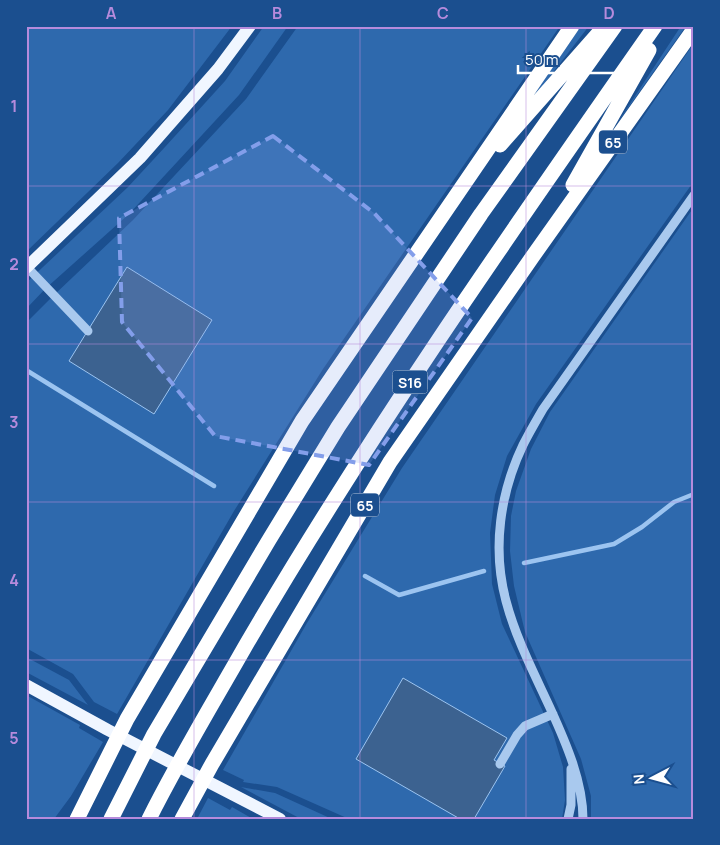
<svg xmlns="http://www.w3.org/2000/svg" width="720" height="845" viewBox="0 0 720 845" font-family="Manrope,sans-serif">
<rect width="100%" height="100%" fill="#1b4f8f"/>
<!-- green -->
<path fill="#2e69ad" d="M26 26H232L168 110 118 163 26 252Z
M264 26H288L239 95 129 214 45 289 26 309V283L128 187 165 147 225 81Z
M298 26H560L323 369 234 511 117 714 94 702 73 674 26 648V323L53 296 133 220 246 99Z
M581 26H589L520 115Z
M681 26H686L616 125Z
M694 43V181L536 404 507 456 495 495 490 533 492 584 502 624 553 733 563 767 565 800 562 819H349L277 787 243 782 244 780 223 770 307 623 402 468Z
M694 207V819H591V796L581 759 525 632 514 586 510 551 511 516 516 491 531 449 550 412Z
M26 657 69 680 88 705 26 672Z
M26 695 80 725 79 728 103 742 71 796 54 819H26Z
M241 787 275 793 332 819H301Z
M208 798 230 810 232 807 253 819H197Z"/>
<!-- water -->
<path fill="#3c6290" stroke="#9cc4f0" d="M127 267 212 320 154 414 69 361Z
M403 678 507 738 494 760 505 766 474 819H460L356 759Z"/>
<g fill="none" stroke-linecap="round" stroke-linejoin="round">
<!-- stream -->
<path stroke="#9cc4f0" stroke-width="4.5" d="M26 370 214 486
M524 563 614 544 642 527 674 502 694 494
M365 576 399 595 484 571"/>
<!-- minor -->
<path stroke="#a9c9ee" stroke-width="9" d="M27 267 88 331
M500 764 517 735 525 726 553 714
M568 819 571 805V769
M583 819C583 782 566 743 551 710 535 675 516 639 506 601 492 549 500 493 523 445 529 433 536 421 543 409L694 195"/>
<!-- major -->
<path stroke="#f0f6ff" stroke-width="12" d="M26 268 140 158 218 69 250 26
M26 685 108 730 280 819"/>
<!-- highway -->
<path stroke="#fff" stroke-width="15" d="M500 145 605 26
M573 185 649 50
M77 819 127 719 302 421 572 26
M111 819 154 734 269 540 338 427 481 214 615 26
M149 819C179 759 213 703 246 645 371 431 513 229 655 26
M182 819 212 764 390 462 533 256 694 29"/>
</g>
<!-- marked area -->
<path fill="#839eea" fill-opacity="0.2" stroke="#839eea" stroke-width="4" stroke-dasharray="10 6" stroke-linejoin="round" d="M273 136 374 213 472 318 369 465 215 436 122 322 119 218Z"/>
<!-- grid -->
<path fill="none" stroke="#b68bdc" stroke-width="1" stroke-opacity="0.55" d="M194 26V819M360 26V819M526 26V819M26 186H694M26 344H694M26 502H694M26 660H694"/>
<g text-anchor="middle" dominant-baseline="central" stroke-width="4" stroke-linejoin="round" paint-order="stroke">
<!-- shield labels -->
<g fill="#1b4f8f" stroke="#bbcadd" stroke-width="1">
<rect x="599" y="130.5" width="28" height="23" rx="4"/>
<rect x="392.5" y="370.5" width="35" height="23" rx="4"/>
<rect x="351" y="493.5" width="28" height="23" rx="4"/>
</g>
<g font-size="14" font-weight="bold" fill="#fff">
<text x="613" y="142">65</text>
<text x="410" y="382">S16</text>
<text x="365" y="505">65</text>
</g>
</g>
<!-- border -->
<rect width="720" height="845" fill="none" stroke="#1b4f8f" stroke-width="55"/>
<!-- north arrow -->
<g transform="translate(652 778) rotate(264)" stroke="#1b4f8f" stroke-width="4" paint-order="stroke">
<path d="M0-4L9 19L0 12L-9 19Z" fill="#ffffff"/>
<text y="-8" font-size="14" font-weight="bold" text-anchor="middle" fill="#ffffff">N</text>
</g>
<!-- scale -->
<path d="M518 65v8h115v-8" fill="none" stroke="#ffffff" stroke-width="2.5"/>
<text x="525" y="65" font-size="15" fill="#ffffff" stroke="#1b4f8f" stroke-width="4" paint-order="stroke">50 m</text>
<rect x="28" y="28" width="664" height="790" fill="none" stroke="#b68bdc" stroke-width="2"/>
<g font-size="16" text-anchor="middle" font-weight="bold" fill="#b68bdc">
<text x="111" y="19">A</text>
<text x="277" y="19">B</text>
<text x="443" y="19">C</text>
<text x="609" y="19">D</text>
<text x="14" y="112">1</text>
<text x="14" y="270">2</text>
<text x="14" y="428">3</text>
<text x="14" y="586">4</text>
<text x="14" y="744">5</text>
</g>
</svg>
